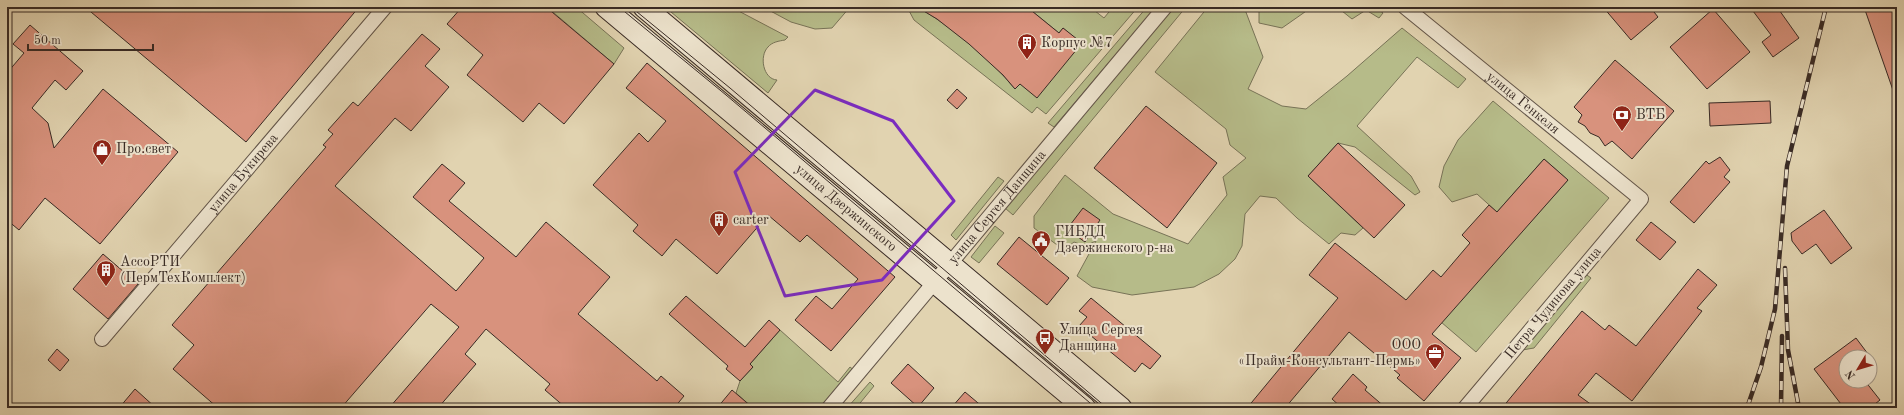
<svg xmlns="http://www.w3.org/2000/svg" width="1904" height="415" viewBox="0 0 1904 415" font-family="'Old Standard TT',serif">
<rect width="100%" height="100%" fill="#e1d3b0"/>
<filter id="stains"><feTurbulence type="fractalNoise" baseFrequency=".005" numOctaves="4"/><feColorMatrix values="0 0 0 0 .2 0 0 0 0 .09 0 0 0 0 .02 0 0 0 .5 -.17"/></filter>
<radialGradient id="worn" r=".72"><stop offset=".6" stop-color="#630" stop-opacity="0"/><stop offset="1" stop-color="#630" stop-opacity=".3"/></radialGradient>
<!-- green -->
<path fill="#b6bb89" stroke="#787357" d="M547 7H576L624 48 614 64Z
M665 7H731L788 37 785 40C779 41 772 42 768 47 759 56 763 79 777 80L768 93Z
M763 7H850L832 28 815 29 791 22Z
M907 7H922L921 9C956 30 989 58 1015 89L1020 84 1081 43 1063 28 1059 33 1027 7H1090L1104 18 1113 7H1138L1046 114 1037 107 1032 113 914 20Z
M1147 7H1156L1054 127 1048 123Z
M1174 7H1186L1013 215 1005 208Z
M1208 7H1244L1263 57 1248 89 1282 106 1306 109 1347 76 1402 28 1466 79 1458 88 1417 57 1357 126 1411 176 1420 192 1415 195 1355 147 1338 143 1308 176 1363 228 1355 235 1341 233 1329 244 1297 218 1276 198 1260 196 1245 214 1242 246 1235 259 1219 274 1194 287 1132 295 1092 287 1077 276 1096 241 1085 246 1074 242 1064 250 1034 228V216L1065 175 1113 214 1188 244 1227 195 1223 177 1246 158 1230 145 1226 129 1155 72Z
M1259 7H1312L1282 28 1259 23Z
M1337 7H1375L1383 13 1379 18 1366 10 1352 19Z
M1493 101 1609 198 1476 352 1441 322 1568 180 1544 159 1497 212 1477 194 1452 202 1439 187 1444 166 1458 140Z
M998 177 1004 181 956 240 951 235Z
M995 226 1004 233 979 263 971 257Z
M1584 273 1591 278 1534 348 1522 350Z
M780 330 838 382 850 367 855 371 823 408H753L736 393 740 381 753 367 750 364Z
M870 382 874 386 856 408H847Z"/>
<!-- building -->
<path fill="#d8927d" stroke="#392b25" d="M85 7H359L246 142Z
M462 7H546L614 64 564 124 539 103 523 122 467 75 483 55 447 24Z
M917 7H1027L1059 33 1063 28 1082 43 1037 98 1020 84 1015 89 1003 75 969 44 937 19Z
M1603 7H1650L1658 17 1631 40Z
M1750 7H1777L1799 38 1773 57 1762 42 1771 35Z
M1864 7H1897V95L1895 96Z
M1713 9 1750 52 1707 89 1670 47Z
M30 25 83 71 66 90 55 80 32 108 48 123 54 148 103 89 178 152 100 244 45 198 19 230 7 220V73L24 53 13 44Z
M422 34 440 49 425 66 449 87 411 131 395 118 335 186 456 291 484 258 413 197 442 164 465 183 449 201 516 257 546 222 610 277 578 314 657 381 661 376 684 396 674 408H566L545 390 550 384 486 329 465 354 476 364 438 408H389L459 327 431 304 341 408H218L173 369 194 345 172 325 326 147 323 145 333 134 328 130 353 102 358 106Z
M1615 60 1674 111 1632 159 1612 141 1605 146 1599 137 1590 133 1585 126 1578 122 1582 115 1574 107Z
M647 63 895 277 831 351 795 320 816 296 832 309 858 279 807 235 800 242 768 215 717 274 676 239 662 256 633 231 638 225 593 185 639 133 648 142 666 121 626 88Z
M957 89 967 98 957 109 947 100Z
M1770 101 1771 123 1710 126 1709 103Z
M1146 106 1217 163 1167 228 1094 168Z
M1338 143 1405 205 1374 238 1308 176Z
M1720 157 1730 170 1724 177 1730 182 1694 223 1670 202 1706 161 1709 164Z
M1544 159 1568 180 1432 334 1461 358 1424 401 1397 378 1400 375 1349 332 1285 408H1247L1338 298 1309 275 1335 243 1406 300 1433 270 1441 277 1470 243 1462 235 1489 205 1497 212Z
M1083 208 1100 220 1085 242 1067 229Z
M1824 210 1852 248 1831 264 1816 244 1802 254 1792 241 1791 233Z
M1651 222 1676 242 1660 260 1636 240Z
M1019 237 1069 278 1047 305 997 264Z
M103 254 138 284 108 319 73 289Z
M1698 269 1717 285 1697 308 1702 311 1632 401 1596 373 1578 395 1596 408H1502L1582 311 1605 330 1609 325 1636 346Z
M686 296 745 347 769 320 780 330 750 364 753 367 740 381 726 369 728 366 669 314Z
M1091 298 1161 356 1150 369 1142 363 1135 372 1079 326 1087 317 1079 311Z
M1856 338 1871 358 1846 357V381H1865L1880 400 1870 408H1844L1814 369Z
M57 349 69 360 60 371 48 360Z
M908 364 934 388 918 407 891 383Z
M1353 374 1367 387 1365 390 1386 408H1342L1332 399Z
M135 389 156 408H119Z
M732 390 753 408H717Z
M965 392 984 408H951Z"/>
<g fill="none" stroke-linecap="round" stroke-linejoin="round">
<defs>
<g id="street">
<path id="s1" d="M1405 7 1641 199 1465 408"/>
<path id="s2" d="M102 339 385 7"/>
<path id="s3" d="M829 408 1165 7"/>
</g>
<g id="secondary">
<path id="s4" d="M606 7 1085 408"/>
<path d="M644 7 1121 408"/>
</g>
</defs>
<!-- street casing -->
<use href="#street" stroke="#635548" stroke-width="16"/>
<!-- secondary casing -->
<use href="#secondary" stroke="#392b25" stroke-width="23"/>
<!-- street -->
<use href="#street" stroke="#ece2cc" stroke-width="14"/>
<!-- secondary -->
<use href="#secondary" stroke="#ece2cc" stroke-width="21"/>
<!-- tram -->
<path stroke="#392b25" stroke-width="1" d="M619 7 726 95 1096 408
M631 7 730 88 1107 408"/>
<defs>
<path id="rail" d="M1785 268 1788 350 1799 408
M1747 408 1761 367 1775 309 1787 166 1826 7
M1781 408 1782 336"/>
</defs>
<!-- rail casing -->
<use href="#rail" stroke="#392b25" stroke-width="4.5"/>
<!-- rail -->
<use href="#rail" stroke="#ece2cc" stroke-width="3" stroke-dasharray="9" stroke-linecap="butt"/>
</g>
<!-- marked area -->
<path fill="none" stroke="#7b2cbf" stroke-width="3" stroke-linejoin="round" d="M815 90 893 121 954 201 882 280 785 296 735 172Z"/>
<!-- icons -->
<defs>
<symbol id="building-pin" viewBox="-11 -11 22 30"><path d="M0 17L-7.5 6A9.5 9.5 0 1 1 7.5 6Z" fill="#8f2418" stroke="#ece2cc"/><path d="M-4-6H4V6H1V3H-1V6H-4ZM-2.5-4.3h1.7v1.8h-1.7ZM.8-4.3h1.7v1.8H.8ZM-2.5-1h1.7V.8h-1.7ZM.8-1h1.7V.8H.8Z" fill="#fff"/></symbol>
<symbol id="bank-pin" viewBox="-11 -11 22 30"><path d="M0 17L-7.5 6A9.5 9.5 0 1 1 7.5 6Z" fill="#8f2418" stroke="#ece2cc"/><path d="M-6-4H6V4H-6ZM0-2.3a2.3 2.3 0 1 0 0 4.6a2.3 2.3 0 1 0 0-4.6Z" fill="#fff"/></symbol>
<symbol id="shop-pin" viewBox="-11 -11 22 30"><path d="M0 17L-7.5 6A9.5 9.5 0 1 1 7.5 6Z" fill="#8f2418" stroke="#ece2cc"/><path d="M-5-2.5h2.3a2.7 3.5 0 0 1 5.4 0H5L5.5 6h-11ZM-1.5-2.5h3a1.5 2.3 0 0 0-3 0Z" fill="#fff"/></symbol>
<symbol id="civic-pin" viewBox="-11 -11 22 30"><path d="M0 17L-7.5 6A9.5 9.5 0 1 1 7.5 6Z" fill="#8f2418" stroke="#ece2cc"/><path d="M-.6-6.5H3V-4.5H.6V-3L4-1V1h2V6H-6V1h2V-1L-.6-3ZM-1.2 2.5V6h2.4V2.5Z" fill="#fff"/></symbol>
<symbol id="bus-pin" viewBox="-11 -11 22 30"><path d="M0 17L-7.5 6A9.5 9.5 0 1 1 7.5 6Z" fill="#8f2418" stroke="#ece2cc"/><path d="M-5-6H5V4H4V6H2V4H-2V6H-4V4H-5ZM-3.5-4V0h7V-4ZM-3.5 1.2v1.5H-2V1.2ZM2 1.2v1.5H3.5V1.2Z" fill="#fff"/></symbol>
<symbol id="office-pin" viewBox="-11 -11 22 30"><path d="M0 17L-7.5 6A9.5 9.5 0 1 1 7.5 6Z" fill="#8f2418" stroke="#ece2cc"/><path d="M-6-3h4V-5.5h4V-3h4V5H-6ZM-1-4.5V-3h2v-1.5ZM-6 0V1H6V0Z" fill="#fff"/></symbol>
</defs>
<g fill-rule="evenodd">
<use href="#building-pin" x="1016" y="32" width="22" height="30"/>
<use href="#bank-pin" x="1611" y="104" width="22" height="30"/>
<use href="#shop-pin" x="91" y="138" width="22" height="30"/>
<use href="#building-pin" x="708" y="209" width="22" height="30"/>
<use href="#civic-pin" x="1030" y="229" width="22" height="30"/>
<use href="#building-pin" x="95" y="259" width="22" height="30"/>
<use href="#bus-pin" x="1034" y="327" width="22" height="30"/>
<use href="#office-pin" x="1424" y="342" width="22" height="30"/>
</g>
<g text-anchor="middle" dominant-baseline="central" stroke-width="4" stroke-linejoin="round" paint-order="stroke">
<!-- poi labels -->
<g font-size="14" fill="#392b25" stroke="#ece2cc" text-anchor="start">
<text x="1041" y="43">Корпус №7</text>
<text x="1636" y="115">ВТБ</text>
<text x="116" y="149">Про.свет</text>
<text x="733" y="220">carter</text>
<text x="1055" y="232">ГИБДД<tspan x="1055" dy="16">Дзержинского р-на</tspan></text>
<text x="120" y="262">АссоРТИ<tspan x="120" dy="16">(ПермТехКомплект)</tspan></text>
<text x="1059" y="330">Улица Сергея<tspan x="1059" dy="16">Данщина</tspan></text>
<text x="1421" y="345" text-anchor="end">ООО<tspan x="1421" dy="16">«Прайм-Консультант-Пермь»</tspan></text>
</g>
<!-- street labels -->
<g font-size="14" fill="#392b25" stroke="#ece2cc">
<text stroke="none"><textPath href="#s1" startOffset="152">улица Генкеля</textPath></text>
<text stroke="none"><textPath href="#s2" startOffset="218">улица Букирева</textPath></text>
<text stroke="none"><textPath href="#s4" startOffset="313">улица Дзержинского</textPath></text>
<text stroke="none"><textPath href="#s3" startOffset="262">улица Сергея Данщина</textPath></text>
<text transform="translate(1553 303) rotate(-50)">Петра Чудинова улица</text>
</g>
</g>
<!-- margin -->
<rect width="1904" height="415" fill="none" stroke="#e1d3b0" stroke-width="24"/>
<rect x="8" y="8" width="1888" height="399" fill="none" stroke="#392b25" stroke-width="2"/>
<rect x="12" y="12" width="1880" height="391" fill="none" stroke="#392b25"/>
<!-- north arrow -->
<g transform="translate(1858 369) rotate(232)"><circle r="19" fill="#ece2cc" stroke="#a49989"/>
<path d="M0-3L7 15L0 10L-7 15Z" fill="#8f2418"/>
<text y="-6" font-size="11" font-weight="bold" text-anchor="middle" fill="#392b25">N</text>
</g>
<!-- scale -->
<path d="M28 44v6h125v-6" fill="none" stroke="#392b25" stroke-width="2"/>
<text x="34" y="44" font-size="12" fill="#392b25" stroke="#ece2cc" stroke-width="3" paint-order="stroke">50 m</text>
<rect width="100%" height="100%" filter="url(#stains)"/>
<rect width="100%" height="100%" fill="url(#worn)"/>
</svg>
